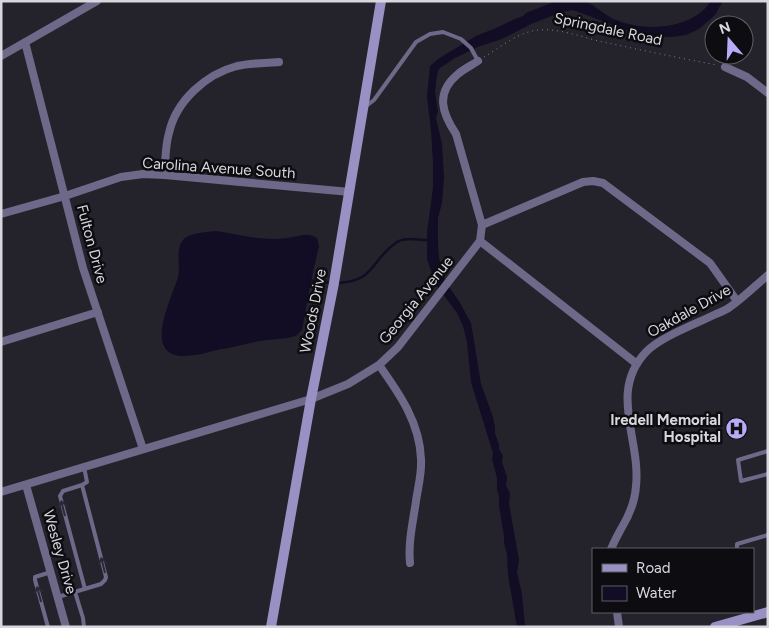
<svg xmlns="http://www.w3.org/2000/svg" width="769" height="628" viewBox="0 0 769 628" font-family="Figtree,sans-serif">
<rect width="100%" height="100%" fill="#24232c"/>
<!-- water -->
<path fill="#120c24" d="M556 1C565 1 578 0 586 2 597 6 605 16 616 20 645 32 692 30 711 1H723L715 15 699 29 686 35 672 37H659L629 31 573 10 562 12 531 24 502 39 480 46 455 58 440 68 438 71 436 81V85L435 91 438 112 436 118 442 144 444 177 442 203 438 218V244L439 258 444 278 449 287 459 301 471 323 481 384 493 417 495 427V433L499 445V449L503 456 502 462 507 477 506 485 510 494 509 504 519 560 517 572 522 594 525 627H517L508 575 507 554 504 543V536L499 506V496L497 490V478L492 459 493 453 471 382 467 342 463 326 457 313 435 283 427 259V232L433 188V163L431 130 427 97 430 66 438 59 476 36 496 28 515 19 523 16 526 13Z
M216 231C239 234 262 242 287 238 298 237 307 231 317 238L319 246 311 281 302 330 296 336 287 338 259 341 224 349H221C209 352 196 356 183 356 142 355 172 298 178 277 181 265 175 250 183 240 189 233 207 232 216 231Z"/>
<g fill="none" stroke-linecap="round" stroke-linejoin="round">
<!-- stream -->
<path stroke="#120c24" stroke-width="2.5" d="M634 32 656 36
M308 280 332 283
M338 283C374 281 370 263 393 245 395 244 396 242 399 241 408 236 420 241 429 240"/>
<!-- path -->
<path stroke="#828189" stroke-width="1" stroke-dasharray="1 4" stroke-linecap="butt" d="M484 57C499 48 515 35 532 31 555 26 580 37 603 42 641 50 679 58 717 65"/>
<!-- lane -->
<path stroke="#6e6989" stroke-width="4" d="M365 107 374 100 416 42 430 34 443 32 461 39 471 48 478 61
M768 451 738 460 741 481 768 474
M82 485 63 491 60 496 85 589
M737 549V544L768 535
M75 592 83 618 84 627
M58 597 101 584 105 580 106 577 82 485 87 482 84 467
M48 627 35 580V577L51 572"/>
<!-- street -->
<path stroke="#6e6989" stroke-width="8" d="M25 42 83 268 143 449
M1 56 97 1
M478 61C472 65 464 69 458 74 435 93 442 113 456 134L482 225
M725 67 747 77 768 93
M165 175C165 161 165 147 169 133 176 101 206 74 237 66 250 63 266 63 279 62
M1 214 65 196 121 177 143 174 165 175 350 192
M480 241 637 364
M1 342 98 312
M379 365C399 393 420 423 421 459 422 473 418 487 416 501 413 522 408 542 410 563
M26 485 66 627
M1 492 311 399 348 384 379 365 398 347 480 241 482 225 583 182 593 181 603 183 710 263 737 301
M611 549C614 542 617 536 621 529 629 516 635 501 636 486 641 439 608 392 646 352 660 337 698 323 716 314 721 312 726 310 730 307 742 299 756 285 768 275
M617 612 619 627"/>
<!-- secondary -->
<path stroke="#9990c3" stroke-width="10" d="M271 627 311 399 334 283 381 1
M715 627 768 612"/>
</g>
<!-- one-way arrows -->
<defs><path id="oneway-shaft" d="M-6 0H5M1.5-3L5.5 0L1.5 3" fill="none" stroke-width="1.6" stroke-linecap="round" stroke-linejoin="round" transform="scale(1.25)"/></defs>
<g stroke="#2a2935">
<use href="#oneway-shaft" transform="translate(63 508) rotate(-104)"/>
<use href="#oneway-shaft" transform="translate(103 565) rotate(-104)"/>
<use href="#oneway-shaft" transform="translate(39 594) rotate(-105)"/>
</g>
<!-- icons -->
<defs>
<symbol id="hospital-disc" viewBox="-11 -11 22 22"><circle r="9.5" fill="#b9abf7" stroke="#0d0d11"/><path d="M-5-5h3v3.5h4V-5h3V5h-3V1.5h-4V5h-3Z" fill="#111"/></symbol>
</defs>
<g fill-rule="evenodd">
<use href="#hospital-disc" x="724" y="416" width="25" height="25"/>
</g>
<g text-anchor="middle" dominant-baseline="central" stroke-width="5" stroke-linejoin="round" paint-order="stroke">
<!-- street labels -->
<g font-size="15" fill="#d8d7de" stroke="#0d0d11">
<text transform="translate(608 29) rotate(12)">Springdale Road</text>
<text transform="translate(219 168) rotate(4)">Carolina Avenue South</text>
<text transform="translate(92 244) rotate(75)">Fulton Drive</text>
<text transform="translate(416 300) rotate(-51)">Georgia Avenue</text>
<text transform="translate(313 311) rotate(-79)">Woods Drive</text>
<text transform="translate(689 311) rotate(-29)">Oakdale Drive</text>
<text transform="translate(60 552) rotate(74)">Wesley Drive</text>
</g>
<!-- poi labels -->
<g font-size="15" font-weight="bold" fill="#d8d7de" stroke="#0d0d11" text-anchor="end">
<text x="721" y="420">Iredell Memorial<tspan x="721" dy="17">Hospital</tspan></text>
</g>
</g>
<!-- border -->
<rect width="769" height="628" fill="none" stroke="#d8d7de" stroke-width="5"/>
<!-- legend -->
<rect x="592" y="548" width="162" height="65" fill="#0d0d11" stroke="#5e5e63"/>
<rect x="602" y="564" width="25" height="8" fill="#9990c3" stroke="#5e5e63"/>
<text x="636" y="573" font-size="15" fill="#d8d7de">Road</text>
<rect x="602" y="586" width="25" height="15" fill="#120c24" stroke="#5e5e63"/>
<text x="636" y="598" font-size="15" fill="#d8d7de">Water</text>
<!-- north arrow -->
<g transform="translate(729 40) rotate(341)"><circle r="24" fill="#0d0d11" stroke="#5e5e63"/>
<path d="M0-4L9 19L0 12L-9 19Z" fill="#b9abf7"/>
<text y="-8" font-size="14" font-weight="bold" text-anchor="middle" fill="#d8d7de">N</text>
</g>
</svg>
